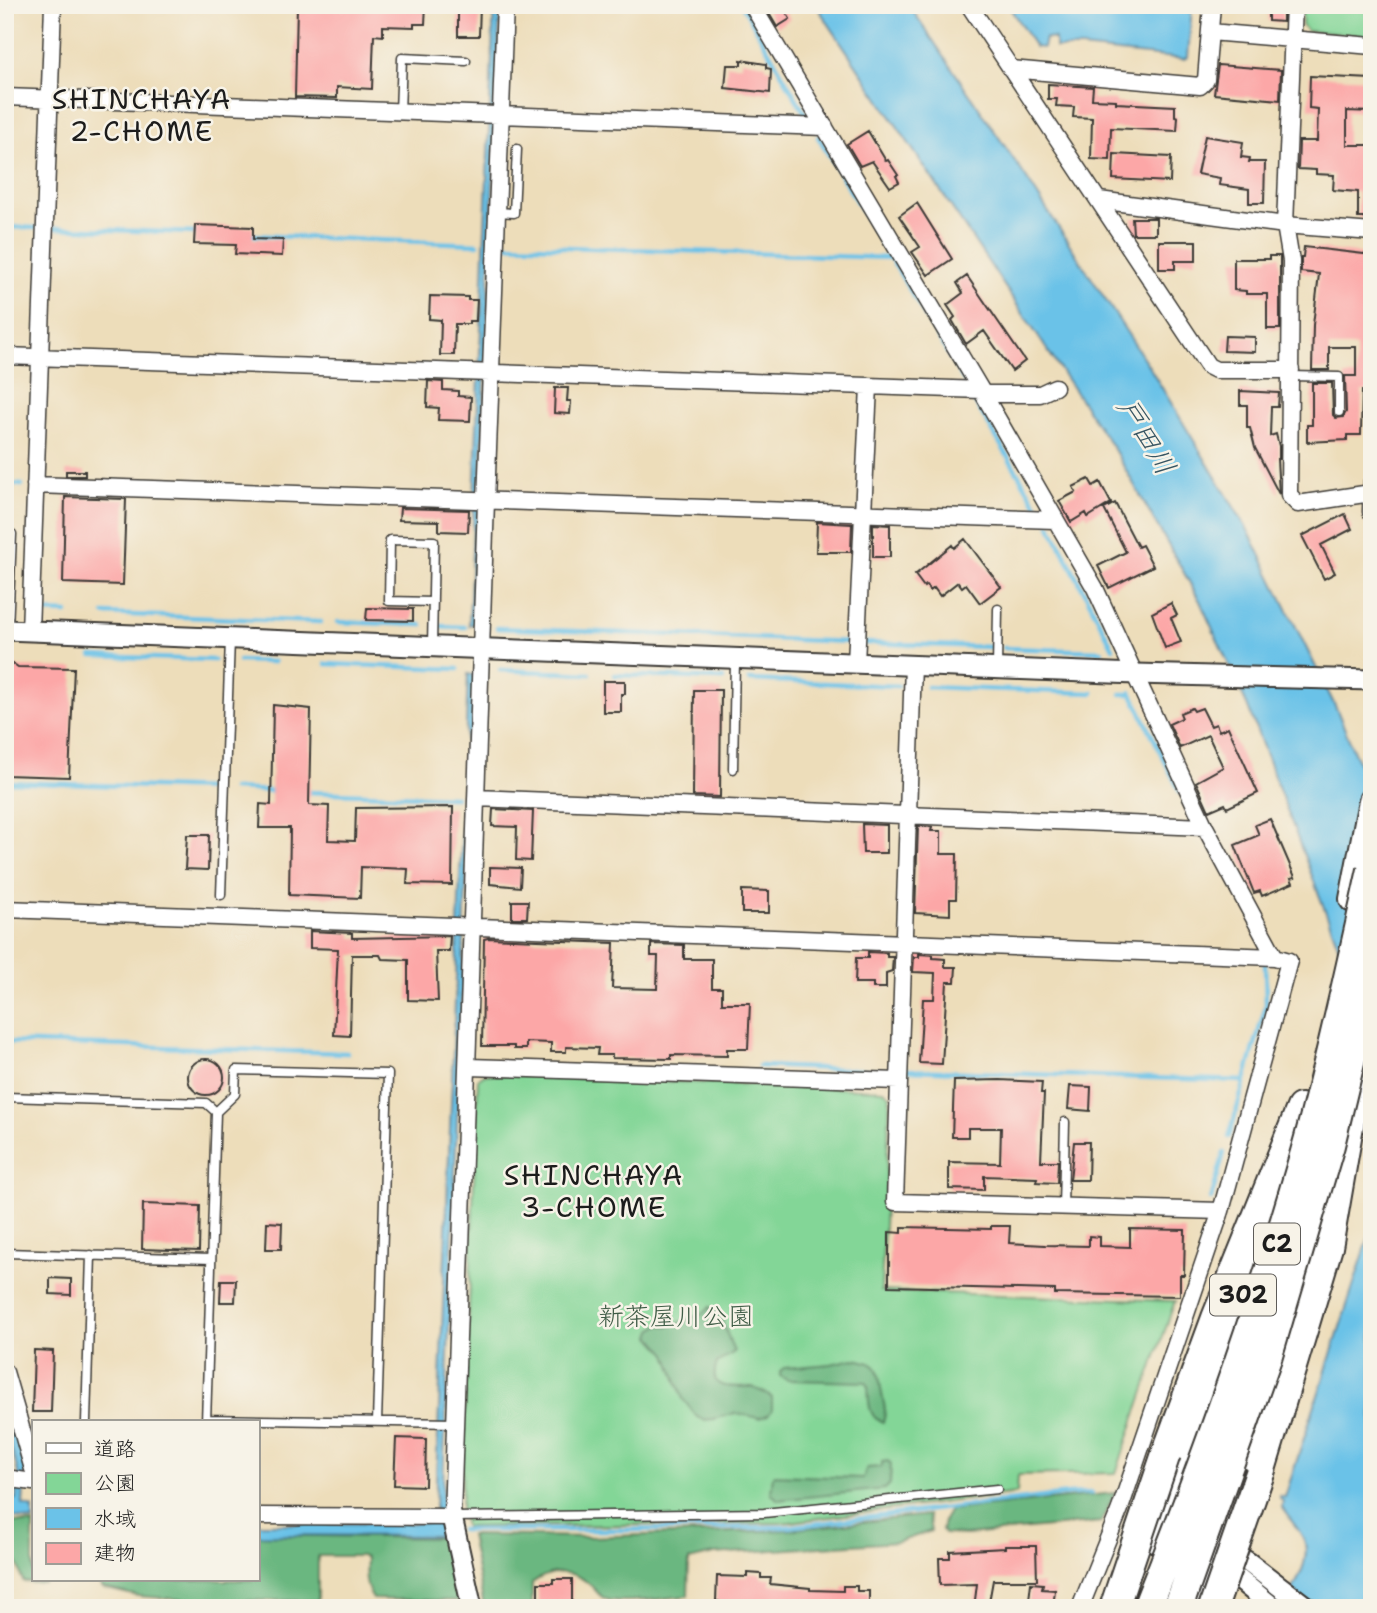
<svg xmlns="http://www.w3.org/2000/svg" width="1377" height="1613" viewBox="0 0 1377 1613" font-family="'Shantell Sans','Klee One',sans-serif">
<rect width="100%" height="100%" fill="#f7f3e8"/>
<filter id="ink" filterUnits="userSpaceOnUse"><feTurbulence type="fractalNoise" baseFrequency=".0143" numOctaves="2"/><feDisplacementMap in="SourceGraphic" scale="14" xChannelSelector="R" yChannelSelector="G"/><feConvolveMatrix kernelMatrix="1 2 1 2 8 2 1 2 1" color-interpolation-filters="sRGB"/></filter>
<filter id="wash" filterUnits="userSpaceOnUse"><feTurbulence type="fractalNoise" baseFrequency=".00686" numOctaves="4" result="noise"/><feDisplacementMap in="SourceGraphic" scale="28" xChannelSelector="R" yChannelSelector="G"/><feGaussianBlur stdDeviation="1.57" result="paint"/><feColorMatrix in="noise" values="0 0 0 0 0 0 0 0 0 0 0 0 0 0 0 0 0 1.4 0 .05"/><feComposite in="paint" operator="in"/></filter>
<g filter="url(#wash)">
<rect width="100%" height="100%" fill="#edddba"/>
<!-- green -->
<path fill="#83d697" stroke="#50795a" stroke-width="2" d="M1302 5H1372V36L1307 31 1302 25Z
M484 1074 884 1090 890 1096 881 1291 1175 1301 1116 1473 1018 1475 1017 1493 782 1523 465 1527 461 1510 478 1079Z"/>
<!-- forest -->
<path fill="#6ab780" stroke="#436a4e" stroke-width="2" d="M710 1307 720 1315 734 1352 717 1363C706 1394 735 1385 753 1387 759 1392 767 1392 772 1398V1410L768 1415 759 1418 735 1413 714 1419 703 1420 697 1417 683 1399 667 1354 651 1336 653 1330 659 1325 670 1326 681 1322 701 1314Z
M853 1359C883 1363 877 1370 882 1394 884 1405 887 1411 883 1422 867 1418 869 1399 868 1385L866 1382 787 1380 780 1376V1371L784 1368 831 1364Z
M888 1461 891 1464 890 1484 885 1489 778 1500 771 1493 773 1475 863 1478 867 1468 880 1467 882 1462Z
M1115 1493 1101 1522 967 1535 945 1534 942 1530 944 1520 950 1510Z
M928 1515 931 1531 898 1542 714 1554 689 1560 688 1596C662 1598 635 1603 609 1600 599 1598 596 1589 588 1583 571 1568 549 1570 532 1583V1606H484L470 1535 589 1537 787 1530Z
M13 1522 33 1524V1580H47L44 1583 24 1582C19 1576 21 1571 18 1565 16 1562 12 1560 10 1556 3 1544 6 1533 13 1522Z
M257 1535 442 1538 452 1556 462 1598 458 1601 373 1599C364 1585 365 1574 366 1558L361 1556H318V1601L189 1600 138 1596 103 1588 95 1580H257Z"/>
<!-- water -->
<path fill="#6bc2e8" stroke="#446f82" stroke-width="2" d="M494 5H500L475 624 469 625Z
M816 5H909L1025 176 1150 368 1249 532 1337 710 1372 796V1034L1247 705 1200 601 1115 451Z
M1008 5H1192L1188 57 1184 59 1081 48H1055V39L1045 38 1043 48 1035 47Z
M468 674 474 675 442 1510 450 1536 257 1535V1524L438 1523 435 1508Z
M1372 1228V1608H1283C1292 1589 1312 1562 1304 1540 1299 1528 1289 1519 1282 1508L1283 1501 1280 1499V1496L1285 1497Z
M5 1394 25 1469 23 1505 33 1508V1521L5 1516V1489L14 1490 12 1498 16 1499 18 1473 5 1423Z"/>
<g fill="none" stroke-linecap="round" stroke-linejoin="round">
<!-- stream -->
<path stroke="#6bc2e8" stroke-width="4.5" d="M742 5 807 117
M818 137 965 382
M5 227 37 228
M55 228 197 233
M248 235 478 244
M505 245 891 258
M972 397 1043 515
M5 484 22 485
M1050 525 1113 648
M45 612 67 613
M104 614 321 622
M338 622 422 625
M437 626 465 627
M497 628 851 642
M864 643 992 647
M1004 648 1102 651
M92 656 214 660
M239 661 274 662
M326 664 458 669
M500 670 590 674
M615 675 723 679
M749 680 898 686
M927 687 1093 693
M1131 692 1180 792
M1121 694H1132
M5 782 214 789
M232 789 276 791
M305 792 455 797
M5 1042 347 1053
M759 1066 892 1071
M906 1070 1244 1081
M1229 1137 1266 1005 1265 964
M1211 1199 1224 1153
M461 1530H624L787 1527 1069 1494 1092 1493"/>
</g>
<g id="blocks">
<!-- building -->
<path fill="#fca7a7" d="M297 5H426L425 24H414V27L383 26V36L374 35 372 89 337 87V98L295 97Z
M458 5H480L479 36H458Z
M764 5H782L790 19 777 27Z
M1268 5H1283V22L1268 21Z
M741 60 766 64V68L771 69 770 93 725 88 727 65H741Z
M1218 65 1281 70 1280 100 1214 94Z
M1310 76 1372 79V112L1347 111V145H1372V218H1358V192L1333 190 1334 175 1316 174V170L1298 169 1299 141H1317L1318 109 1309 108Z
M1048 84 1093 87 1092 99 1116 100V103L1175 106V116L1178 117 1177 131 1111 128 1110 160 1091 159 1092 118 1073 117 1074 107 1056 106 1057 99H1048Z
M868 131 886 161 888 160 898 175 896 176 899 182 890 187 872 161 860 166 847 144Z
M1205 136 1243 142 1241 157 1250 158 1249 162H1265L1264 203H1249V189L1219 185 1220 178 1197 174Z
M1114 154 1171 157 1170 182 1113 179Z
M917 203 952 259 928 275 912 252 920 247 899 216Z
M1132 218H1156V234H1133Z
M195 225 253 227V239L283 240 282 256 235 254 236 245 194 244Z
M1159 241H1196V261H1175V269H1159Z
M1304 247 1372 255 1368 391H1362L1361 435H1347V440L1307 442V425H1312V383H1332L1333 415 1336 418 1343 417 1346 412 1345 376H1356V347H1329V370H1312L1313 325 1319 274 1301 272V257H1303Z
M1269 256H1280V329H1267V294H1246V291L1234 290V259H1269Z
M967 276 1025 361 1012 371 984 331 966 344 952 320 955 317 947 305 963 293 957 283Z
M430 296 468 297V300H477L476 321H469V324H455L454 355H440L441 320 429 319Z
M1225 336 1255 337V352L1224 351Z
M428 381 443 382V390L458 391V396L471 397 470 421 438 420 439 408 427 407Z
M555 388H568L567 401H571L570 414 554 413Z
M1240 391 1279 393 1278 407H1271L1270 436 1276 434 1279 446V459H1277L1279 494 1255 448 1250 428H1247V405H1240Z
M66 471H85V476H66Z
M1089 479 1093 486 1100 482 1111 503 1088 517 1086 513 1071 522 1059 501 1076 492 1073 487Z
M65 497 126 499 123 585 63 583Z
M1115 503 1138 547 1142 545 1153 566 1109 588 1098 566 1126 552 1104 509Z
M400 508 469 510 468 532 439 531V521L399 520Z
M1345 514 1352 529 1321 545 1335 573 1324 579 1302 536Z
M817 522 852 524 851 552H816Z
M873 524 890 525V557H873Z
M965 539 1001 587 980 603 966 584 962 587 958 582 940 596 934 588 930 591 926 585 924 587 915 575 952 545 954 548Z
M1171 603 1177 615 1171 618 1181 642 1165 648 1152 613Z
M367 608 413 609V621L366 620Z
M8 660 18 667 74 668 69 777 5 775Z
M603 681H625V694H621V712H603Z
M694 690H721L720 797 693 796Z
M273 705 311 709 309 805 329 806 328 840 355 841 356 808 453 807 452 885 407 884 408 869 361 867 360 898 289 895 290 828H259L260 804 271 805Z
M1192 708 1194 711 1202 708 1211 726 1216 724 1219 731 1228 727 1258 793 1227 808 1225 804 1209 811 1196 782 1223 767 1208 735 1180 748 1169 724 1182 718 1180 713Z
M493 809 533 811 531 861 516 860 517 827 492 826Z
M1270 819 1295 877 1291 878 1293 883 1262 896 1260 891 1254 893 1235 845 1259 835 1255 825Z
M862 824 887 825V853H863Z
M918 826 932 827 931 831H941V854H957L956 899H950V915L915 913Z
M187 835H209L208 870 185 869Z
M490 867 521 868 520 887 490 884Z
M742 890 769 891V913H742Z
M512 901H528L527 918H512Z
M310 931 352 933V938L450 936 449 951H436L438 1001 408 1000V960L382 959 380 955H352L350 1036 334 1035 338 949 310 948Z
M488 938 614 943 612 988 657 989 658 956H651V944L684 945V959H712V988H722V1003H750L748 1049H727V1056L671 1055V1059L612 1058V1055H597L598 1048 566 1047V1052H551V1043L526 1042V1049H514V1046H482L484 939Z
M868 952 887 953V957H893L892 971 886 973V988H873V983H855L856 958H868Z
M919 954 933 955V958L945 959V967H956L955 982H947L942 1064 919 1063 923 999H934L935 973 913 972 914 957H919Z
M188 1077a18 18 0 1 1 36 0a18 18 0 1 1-36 0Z
M1000 1080 1042 1082 1041 1093H1044L1041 1161H1058L1057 1183 1036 1182 1037 1178 984 1176V1190L949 1189V1162L1000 1163 1001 1128H968V1137H952L954 1081Z
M1070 1086 1091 1087 1090 1111 1068 1109Z
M1074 1142H1089L1088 1180H1070Z
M143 1204 200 1206 199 1251 142 1249Z
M267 1222 282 1223 281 1249H266Z
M991 1226H1010L1009 1243 1045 1245 1089 1246V1236L1100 1237V1246L1130 1247V1229L1185 1230 1184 1275H1180V1296L1055 1294V1290L889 1286V1232L902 1233V1227L991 1229Z
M50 1278 71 1279V1295L50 1294Z
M221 1280H236L235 1302H220Z
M34 1350 53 1351 51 1412H32Z
M396 1438 426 1439 425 1486 394 1485Z
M1005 1546H1036L1037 1580H993L988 1608H974L977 1584 940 1585 939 1558H950V1551L1005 1548Z
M747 1573 761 1574V1578H771L770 1584 810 1588V1590L843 1591V1586H857V1591H869V1608H751L721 1606V1602L716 1601 717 1576 747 1577Z
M553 1579H572V1606H538V1583H553Z
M1031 1583 1043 1584 1042 1589 1055 1590 1053 1608H1028Z"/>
</g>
</g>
<g filter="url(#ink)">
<use href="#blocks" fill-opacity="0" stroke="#3b3934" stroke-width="2"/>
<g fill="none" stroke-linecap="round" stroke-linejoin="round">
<defs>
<path id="service" d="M400 112 402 58 466 61
M497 212 514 213 517 149
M1291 376 1339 377V412
M8 629 12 534
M432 647 434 541 390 540 389 601 433 602
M997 668 998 609
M733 769 735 660
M221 895 230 639
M5 1097 206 1103 216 1112
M1063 1207 1065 1122
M5 1253 211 1259
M207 1419 456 1423
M86 1422 91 1255
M206 1422 216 1112 235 1094 236 1070 388 1074 377 1422
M452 1517 764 1513 997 1489"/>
<path id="minor" d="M752 5 981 390 1095 588 1205 827 1275 957
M969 5 1208 366 1216 370H1291
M1294 5 1285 225 1291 261 1289 495 1298 504 1371 493
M1210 32 1372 46
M1011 69 1200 86 1206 80 1212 5
M5 97 825 127
M1099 200 1285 225 1372 232
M5 356 981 390
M983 394H1040L1055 387
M35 485 1055 520
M1371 512 1372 481
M30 631 53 5
M856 663 869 386
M913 665 895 1202 1221 1211
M477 798 1205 827
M5 909 1275 957 1289 961 1221 1211 1120 1509 1080 1608
M469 1067 898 1081
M5 1372 33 1469
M5 1478 33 1482
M257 1516 452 1517 486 501 505 5"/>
<path id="tertiary" d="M5 630 1136 674 1372 680
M452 1517 472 1608
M1224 1547 1248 1562 1308 1608
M1215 1566 1236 1577 1274 1608"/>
<path id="trunk" d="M1353 899 1372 801
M1347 1129 1361 1080 1372 1027
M1159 1541 1278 1193
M1196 1608 1249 1447"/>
<path id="motorway" d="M1166 1454 1216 1318 1301 1108
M1260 1473 1328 1247 1351 1114"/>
</defs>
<!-- service casing -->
<use href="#service" stroke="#3b3934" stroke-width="11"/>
<!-- minor casing -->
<use href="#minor" stroke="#3b3934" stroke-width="19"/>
<!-- tertiary casing -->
<use href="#tertiary" stroke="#3b3934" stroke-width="23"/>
<!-- trunk casing -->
<use href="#trunk" stroke="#3b3934" stroke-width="30"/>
<!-- motorway casing -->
<use href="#motorway" stroke="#3b3934" stroke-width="32"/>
<!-- service -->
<use href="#service" stroke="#fff" stroke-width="8"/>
<!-- minor -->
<use href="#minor" stroke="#fff" stroke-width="16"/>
<!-- tertiary -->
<use href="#tertiary" stroke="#fff" stroke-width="19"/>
<!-- trunk -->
<use href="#trunk" stroke="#fff" stroke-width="26"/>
<!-- motorway -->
<use href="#motorway" stroke="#fff" stroke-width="28"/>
<defs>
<path id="motorway-bridge" d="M1114 1608 1166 1454
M1147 1608C1208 1454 1265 1297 1309 1138 1333 1049 1352 960 1372 870
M1178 1608 1267 1358 1330 1145 1372 971
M1213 1608 1260 1473"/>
</defs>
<!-- motorway-bridge casing -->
<use href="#motorway-bridge" stroke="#3b3934" stroke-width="32" stroke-linecap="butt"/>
<!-- motorway-bridge -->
<use href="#motorway-bridge" stroke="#fff" stroke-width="28"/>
</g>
</g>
<g text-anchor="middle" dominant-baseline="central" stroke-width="5" stroke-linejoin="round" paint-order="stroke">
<!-- shield labels -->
<g fill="#f7f3e8" stroke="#5e5c59" stroke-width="2">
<rect x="1254" y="1223.5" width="46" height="41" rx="5"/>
<rect x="1210" y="1274.5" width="66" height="41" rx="5"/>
</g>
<g font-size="24" font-weight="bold" fill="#1c1c1c">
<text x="1277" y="1244">C2</text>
<text x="1243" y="1295">302</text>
</g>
<!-- park labels -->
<g font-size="26" fill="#405d47" stroke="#f7f3e8">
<text x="676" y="1315">新茶屋川公園</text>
</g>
<!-- neighbourhood labels -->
<g font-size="28" letter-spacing="2" fill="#1c1c1c" stroke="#f7f3e8">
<text x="142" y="99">SHINCHAYA<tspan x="142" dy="32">2-CHOME</tspan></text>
<text x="594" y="1175">SHINCHAYA<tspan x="594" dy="32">3-CHOME</tspan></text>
</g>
<!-- water labels -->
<g font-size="28" font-style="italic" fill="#385663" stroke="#f7f3e8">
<text transform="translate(1147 436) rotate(59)">戸田川</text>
</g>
</g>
<!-- margin -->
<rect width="1377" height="1613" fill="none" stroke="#f7f3e8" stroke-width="28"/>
<!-- legend -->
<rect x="32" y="1420" width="228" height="161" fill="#f7f3e8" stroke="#9f9d96" stroke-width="2"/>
<rect x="46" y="1443" width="35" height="10" fill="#ffffff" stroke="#9f9d96" stroke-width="2"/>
<text x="94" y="1456" font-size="21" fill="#1c1c1c">道路</text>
<rect x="46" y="1473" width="35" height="21" fill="#83d697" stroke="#9f9d96" stroke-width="2"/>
<text x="94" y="1490" font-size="21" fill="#1c1c1c">公園</text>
<rect x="46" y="1508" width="35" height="21" fill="#6bc2e8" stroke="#9f9d96" stroke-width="2"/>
<text x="94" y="1526" font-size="21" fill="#1c1c1c">水域</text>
<rect x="46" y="1543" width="35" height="21" fill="#fca7a7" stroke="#9f9d96" stroke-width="2"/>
<text x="94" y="1560" font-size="21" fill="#1c1c1c">建物</text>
</svg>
